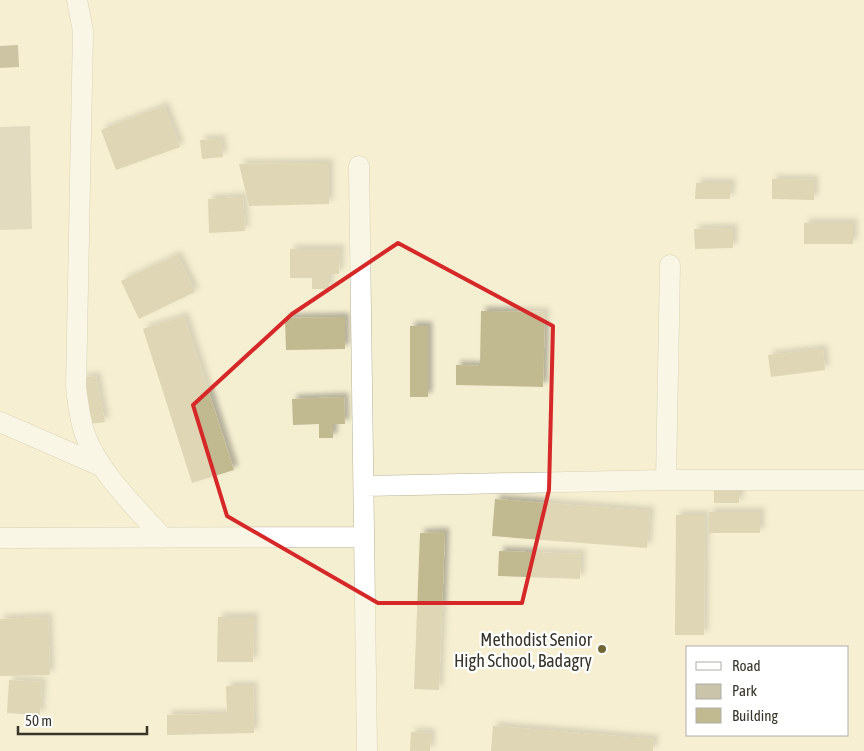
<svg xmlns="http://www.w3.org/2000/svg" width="864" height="751" viewBox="0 0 864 751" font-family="'Asap Condensed',sans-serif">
<defs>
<filter id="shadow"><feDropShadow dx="4.5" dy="-4.5" stdDeviation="2.5" flood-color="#0004"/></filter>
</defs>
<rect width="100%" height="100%" fill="#f5efd2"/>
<!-- green -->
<path fill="#c9c4aa" d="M30 126 32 229 0 230V127Z"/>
<!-- water -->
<path fill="#999169" d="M18 45 19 67 0 68V46Z"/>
<!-- building -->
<path fill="#c1b990" filter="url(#shadow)" d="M164 106 180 147 116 170 101 130Z
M221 139 223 157 202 159 200 140Z
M329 163V204L249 206 239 164Z
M772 179 814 180V200L772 199Z
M696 183H731L730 199H695Z
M243 197 245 231 209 233 208 199Z
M804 223H853V244H804Z
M733 228V248L695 249 694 229Z
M290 249H340L339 274H329V289H312V278H290Z
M177 255 195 292 139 319 121 281Z
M481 311 545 312 543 387 456 385V365L480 366Z
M184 316 234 470 192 483 143 329Z
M345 317V349L286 350 285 318Z
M410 326H428V397H410Z
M823 349 825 370 771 377 768 355Z
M96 376 105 422 89 424 81 378Z
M344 397 345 424H333V438H319V424L293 425 292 399Z
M714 486H739V503H714Z
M495 499 650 511 647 548 492 536Z
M709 512H760V533H709Z
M676 515H705L704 635H675Z
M445 532 439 690 414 689 420 533Z
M499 551 581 554 580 579 498 576Z
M48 617 50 675 0 676V619Z
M218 617H254L253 662H217Z
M9 680 42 682 40 715 7 713Z
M226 686H253L254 733 167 735V715L227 714Z
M493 726 654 739 653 751H491Z
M411 732 431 733 430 751H410Z"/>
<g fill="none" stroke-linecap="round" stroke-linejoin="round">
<defs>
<path id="minor" d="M77 0 83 31 76 387C78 404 80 421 86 437 101 475 136 507 163 538
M359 166 367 751
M0 422 101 466
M666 480 670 265
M365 486 666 480H864
M0 538 364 537"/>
</defs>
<!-- minor casing -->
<use href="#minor" stroke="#b8b297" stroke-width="21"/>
<!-- minor -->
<use href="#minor" stroke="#fff" stroke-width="20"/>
</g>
<!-- marked area -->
<path d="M0 0H864V751H0ZM398 243 553 326 549 490 522 603H378L227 516 193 405 292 314Z" fill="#f5efd2" fill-opacity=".55" fill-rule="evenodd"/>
<path fill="none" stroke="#d62828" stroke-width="4" stroke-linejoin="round" d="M398 243 553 326 549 490 522 603H378L227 516 193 405 292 314Z"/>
<!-- markers -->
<circle fill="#726734" stroke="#fff" stroke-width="2" cx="602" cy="649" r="5"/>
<g text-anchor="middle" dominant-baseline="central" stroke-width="4.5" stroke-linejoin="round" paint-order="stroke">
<!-- poi labels -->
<g font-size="18" fill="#373429" stroke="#fff" text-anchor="end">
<text x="592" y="639">Methodist Senior<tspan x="592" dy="21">High School, Badagry</tspan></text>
</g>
</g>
<!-- legend -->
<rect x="686" y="646" width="162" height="90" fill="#ffffff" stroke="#afaea9"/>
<rect x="696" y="662" width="25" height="8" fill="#ffffff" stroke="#afaea9"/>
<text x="732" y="671" font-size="15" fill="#373429">Road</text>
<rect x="696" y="684" width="25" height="15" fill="#c9c4aa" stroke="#afaea9"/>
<text x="732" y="696" font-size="15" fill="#373429">Park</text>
<rect x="696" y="708" width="25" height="15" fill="#c1b990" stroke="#afaea9"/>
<text x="732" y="721" font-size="15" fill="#373429">Building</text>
<!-- scale -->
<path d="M18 726v8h129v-8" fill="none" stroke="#373429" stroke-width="2.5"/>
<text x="25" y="726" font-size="15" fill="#373429" stroke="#ffffff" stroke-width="4" paint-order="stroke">50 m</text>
</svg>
